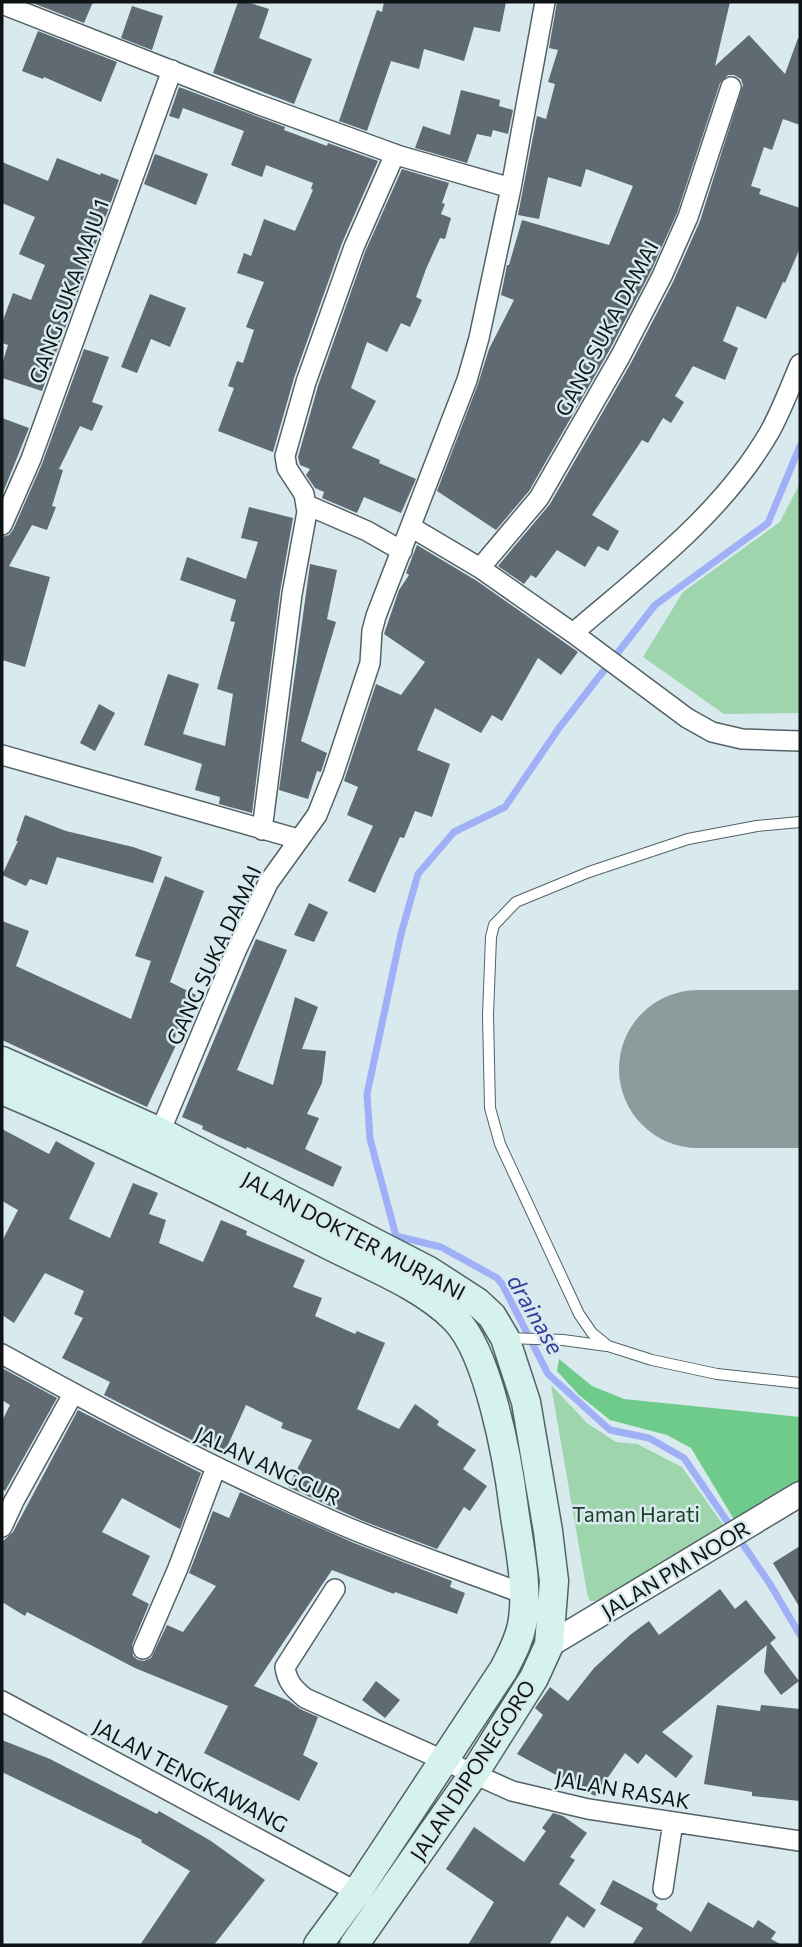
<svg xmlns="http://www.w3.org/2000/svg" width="802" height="1947" viewBox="0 0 802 1947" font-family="Commissioner,sans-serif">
<rect width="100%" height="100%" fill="#d8eaed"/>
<!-- green -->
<path fill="#9ed5ac" d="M800 483V713L724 714 643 657 683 592 780 522Z
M551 1385 587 1423 616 1442 637 1444 682 1467 729 1533 599 1601H590L587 1593Z"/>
<!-- forest -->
<path fill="#6fcb8a" d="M559 1359 592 1386 624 1399 800 1417V1487L735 1521 691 1448 667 1435 610 1420 579 1395 557 1371Z"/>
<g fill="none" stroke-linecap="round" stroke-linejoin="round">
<!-- stream -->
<path stroke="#9fb0f7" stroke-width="7" d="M800 446 768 523 655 605 559 728 505 807 454 832 418 874 401 934 367 1094 370 1139 396 1236 441 1247 497 1278 502 1284 548 1374 610 1430 649 1438 684 1458 770 1584 800 1635"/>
<!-- runway -->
<path stroke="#8e9b9d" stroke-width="158" d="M698 1069H800"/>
</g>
<!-- building -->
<path fill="#5f6a72" d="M30 2H93L84 23Z
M238 2H247L269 9 259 38 312 59 294 104 213 73Z
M384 2H506L500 32 474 27 464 61 424 49 419 69 391 61 367 131 339 121 377 10 382 12Z
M557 2H730L715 66 749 35 785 74 798 38 800 39V125L783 119 772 150 764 147 751 186 761 189 759 194 800 208V248L785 283 783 282 766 319 737 306 723 341 738 348 725 380 693 366 675 396 684 402 671 423 663 418 648 443 642 440 592 515 619 531 608 551 598 546 585 567 557 550 536 578 531 575 524 584 498 566 550 504 631 363 673 282 700 221 743 85 741 79 734 75H728L720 83 677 213 651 271 609 351 529 491 496 530 437 491 478 384 489 349 514 300 501 295 507 265H509L522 220 609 245 633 186 586 169 581 187 548 177 539 219 518 215 537 116 546 119 555 84 548 82 558 50 549 48Z
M132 6 163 16 152 50 121 38Z
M38 31 117 62 101 102 44 77 43 79 22 71Z
M179 87 285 127 284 130 327 146 328 143 378 161 342 243 294 378 273 452 218 431 234 388 228 386 237 361 243 363 254 330 246 327 264 282 237 273 244 253 251 256 264 219 295 231 313 190 311 189 313 183 266 165 262 177 231 165 244 131 183 108 179 119 169 116Z
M461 90 500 100 499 106 513 110 508 134 493 130 491 137 477 134 467 163 415 148 423 126 450 135Z
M155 154 208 174 196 205 144 184Z
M57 158 100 175 101 173 119 180 42 391 2 378V364L8 345 2 343V323L13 293 31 300 45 265 19 254 35 217 2 203V162L48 181Z
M402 169 449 183 442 203 445 204 441 214 451 218 445 239 440 238 426 269 416 297 422 300 410 327 401 323 387 352 367 342 351 388 376 401 352 448 380 460 379 463 416 479 401 513 364 497 357 513 322 498 324 492 315 488 306 475 310 469 300 465 298 457 318 386 365 252Z
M150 294 186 308 170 347 151 339 137 373 121 367Z
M84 349 109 357 92 402 103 406 92 431 80 426 59 469 63 470 52 506 56 507 47 530 32 525 9 566 50 577 25 667 2 660V537L9 535 13 530 42 464Z
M2 418 29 428 2 495Z
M249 507 293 518 280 592 252 813 219 804 220 797 195 790 202 764 144 745 168 674 199 684 183 734 225 746 233 694 217 689 235 622 230 621 236 600 180 580 187 557 246 579 258 542 241 538Z
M417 545 477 581 578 652 561 675 538 658 502 721 492 715 481 733 435 708 417 750 450 764 432 817 415 811 404 838 400 837 375 893 348 881 373 826 347 815 358 787 344 781 376 684 401 695 425 662 384 634 399 590 409 575 406 573Z
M310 564 337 570 327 619 336 622 301 741 327 753 321 772 317 771 308 799 279 790Z
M99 704 115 713 95 751 80 743Z
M25 815 66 831 133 847 162 857 153 883 57 857 47 885 30 879 26 886 2 875 18 841H16Z
M165 876 204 891 170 982 196 995 174 1039 178 1041 147 1107 2 1040V921L29 931 16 966 131 1019 151 961 135 956Z
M309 903 328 912 314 942 294 935Z
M256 939 287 950 237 1070 273 1085 295 997 318 1007 302 1049 326 1051 322 1083 307 1114 319 1118 305 1149 342 1167 333 1187 247 1147 246 1149 221 1138 202 1129 203 1126 182 1117Z
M2 1129 49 1154 56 1141 95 1163 69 1219 110 1238 133 1183 158 1193 149 1214 166 1220 159 1243 203 1262 221 1220 247 1231 246 1235 305 1260 293 1287 322 1298 315 1316 355 1334 357 1331 385 1343 357 1409 399 1429 415 1404 439 1421 437 1425 476 1450 463 1469 487 1486 470 1511 464 1507 437 1549 363 1521 288 1487 312 1440 281 1428 283 1423 246 1405 223 1456 104 1395 110 1382 62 1358 83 1318 74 1314 84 1291 45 1273 14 1323 2 1315V1241L18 1210 2 1201Z
M2 1368 57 1398 5 1491 2 1489V1421L10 1405 2 1400Z
M78 1410 201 1473 180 1529 122 1498 102 1532 150 1556 132 1595 149 1604 132 1645 133 1656 138 1660 144 1661 151 1658 167 1625 183 1632 216 1586 189 1573 213 1511 229 1518 240 1492 354 1543 452 1581 450 1587 465 1593 457 1614 395 1592 394 1594 332 1570 254 1686 289 1701 300 1709 318 1717 303 1755 318 1763 299 1801 204 1753 228 1706 135 1668 27 1612 25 1616 2 1602V1542L13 1532Z
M800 1546V1608L773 1563Z
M720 1589 735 1609 746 1600 776 1638 770 1643 799 1681 781 1695 764 1672 767 1645 662 1732 693 1756 676 1778 646 1754 638 1764 625 1753 595 1796 517 1754 543 1715 535 1708 550 1687 568 1701 594 1668 630 1635 649 1621 659 1635Z
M376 1681 400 1700 385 1718 362 1700Z
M717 1705 760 1711 761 1705 800 1709V1801L752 1796V1792L704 1784Z
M2 1740 50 1759 157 1814 159 1811 211 1841 265 1880 214 1945H140L190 1871 141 1842 142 1840 2 1772Z
M553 1813 563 1816 587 1833 570 1857 575 1860 559 1884 596 1910 584 1928 567 1916 549 1945H468L494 1902 446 1869 474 1827 524 1862 546 1831 542 1828Z
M613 1880 658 1904 656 1909 691 1932 708 1902 753 1928 758 1920 776 1932 771 1939 782 1945H632L643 1928 600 1904Z"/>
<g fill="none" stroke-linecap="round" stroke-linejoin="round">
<defs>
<path id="service" d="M800 822 757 826 688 839 589 872 516 902 494 925 491 937 488 1015 490 1108 500 1144 579 1314 592 1333 608 1346 652 1360 717 1374 800 1383
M507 1338 563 1340 607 1346"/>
<path id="minor" d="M2 4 257 104 400 156 511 188
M307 505 367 531 402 551
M2 525 31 459 172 70
M411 527 480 568 573 633 687 718 712 732 742 739 800 741
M480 568 539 498 620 357 662 276 688 217 731 87
M573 633C643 573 722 514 769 433 781 412 790 387 800 364
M2 755 298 839
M262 830 292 594 307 512 304 494 287 468 285 456 306 382 354 247 395 154
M160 1132 236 951 268 883 317 815 333 775 370 663 372 631 376 616 467 380 479 338 511 188 545 2
M2 1354C110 1414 221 1472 335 1522 397 1549 461 1570 524 1594
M2 1527 14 1501 73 1394
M335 1589 285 1667C287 1682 294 1689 305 1698L512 1791 588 1809 800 1841
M143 1649 178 1568 216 1467
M2 1701 357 1892
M663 1889 673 1822"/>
<path id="tertiary" d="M549 1645 800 1494"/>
<path id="secondary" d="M2 1061 160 1132 429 1271 477 1302 492 1316 505 1338 526 1402 548 1531 554 1581 549 1645 534 1678 473 1775 354 1945
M2 1090C111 1136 217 1188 323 1242 365 1264 422 1285 455 1319 489 1353 508 1461 514 1509 519 1546 529 1588 522 1625 519 1641 511 1655 504 1669L357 1892 318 1945"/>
</defs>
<!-- service casing -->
<use href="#service" stroke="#536266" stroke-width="12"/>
<!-- minor casing -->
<use href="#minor" stroke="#536266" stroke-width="22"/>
<!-- tertiary casing -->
<use href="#tertiary" stroke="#536266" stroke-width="27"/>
<!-- secondary casing -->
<use href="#secondary" stroke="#536266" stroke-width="31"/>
<!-- service -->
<use href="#service" stroke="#fff" stroke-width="10"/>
<!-- minor -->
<use href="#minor" stroke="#fff" stroke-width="19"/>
<!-- tertiary -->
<use href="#tertiary" stroke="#fff" stroke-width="24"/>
<!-- secondary -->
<use href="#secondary" stroke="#d5f2ed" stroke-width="28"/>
</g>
<g text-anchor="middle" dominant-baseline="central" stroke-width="5" stroke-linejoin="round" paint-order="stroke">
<!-- street labels -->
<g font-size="21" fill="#0f1516" stroke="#d8eaed">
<text transform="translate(68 291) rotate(-70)">GANG SUKA MAJU 1</text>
<text transform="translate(606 328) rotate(-62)">GANG SUKA DAMAI</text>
<text transform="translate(213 955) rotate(-65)">GANG SUKA DAMAI</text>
<text transform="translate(354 1235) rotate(28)">JALAN DOKTER MURJANI</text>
<text transform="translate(268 1465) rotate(25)">JALAN ANGGUR</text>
<text transform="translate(675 1569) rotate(-31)">JALAN PM NOOR</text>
<text transform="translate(472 1770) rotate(-57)">JALAN DIPONEGORO</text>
<text transform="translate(191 1775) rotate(28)">JALAN TENGKAWANG</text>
<text transform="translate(623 1789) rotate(10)">JALAN RASAK</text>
</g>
<!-- park labels -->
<g font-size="21" fill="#1a4026" stroke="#d8eaed">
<text x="636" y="1513">Taman Harati</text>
</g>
<!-- water labels -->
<g font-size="23" font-style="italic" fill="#323b9e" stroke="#d8eaed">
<text transform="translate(536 1314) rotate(60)">drainase</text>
</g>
</g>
<!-- border -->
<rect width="802" height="1947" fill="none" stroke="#0f1516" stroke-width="7"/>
</svg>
